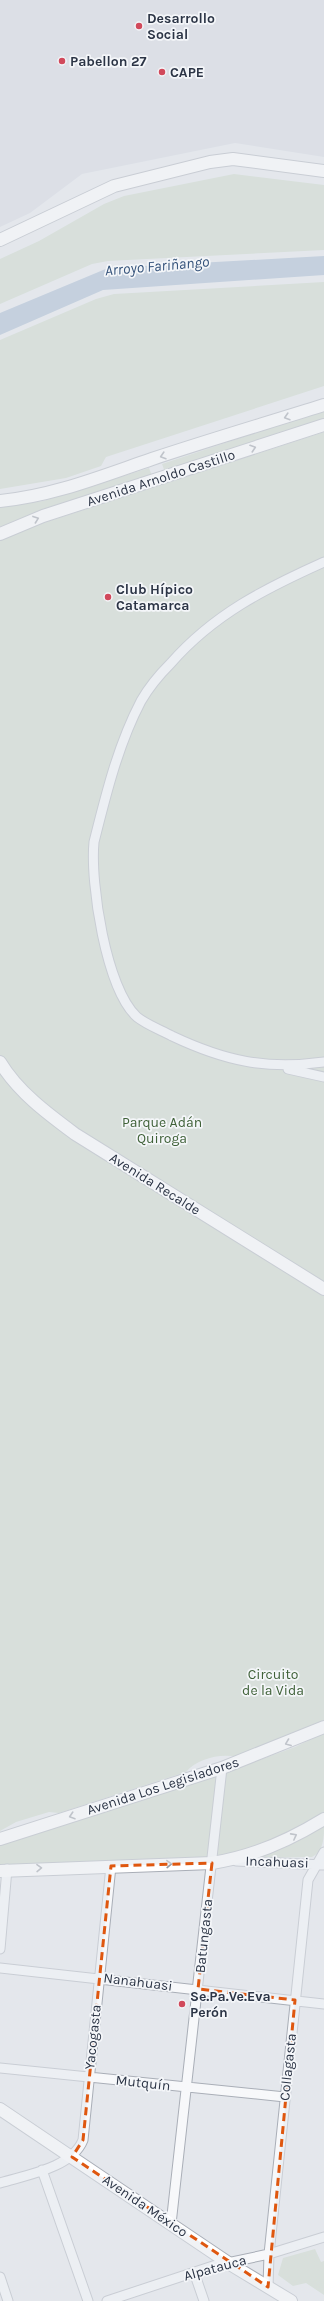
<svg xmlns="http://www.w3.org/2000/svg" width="324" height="2301" viewBox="0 0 324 2301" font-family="Karla,sans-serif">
<rect width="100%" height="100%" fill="#e4e7ec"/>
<!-- built -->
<path fill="#d2d6de" d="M0 0H324V157L235 143 82 174 30 213 0 227Z"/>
<!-- green -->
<path fill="#c9d6c5" d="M234 174 324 185V250L108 261 92 264 0 304V259L39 241 104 204 124 196Z
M324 282V386L106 457 101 466 66 478 0 489V340L96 299 114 294Z
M324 410V420L165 472 162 464Z
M324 432V1720L237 1757C220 1753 197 1759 186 1772L59 1813 49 1812 16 1822 0 1831V540L43 523Z
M149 468 152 476 43 509 0 527V507L43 501Z
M324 1733V1813C287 1836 247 1851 204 1858L0 1866V1844L235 1769 295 1747Z
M324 1826C324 1837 324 1851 312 1857L255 1858Z
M315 2249 321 2262 324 2261V2295L306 2283 293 2286 278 2275 283 2258Z"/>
<!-- water -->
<path fill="#9fb4cc" d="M324 256V275L103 290 0 335V313L108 268Z"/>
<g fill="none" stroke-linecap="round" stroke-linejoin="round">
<defs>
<path id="street" d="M324 562C266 588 214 614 171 663 160 674 149 687 141 701 118 745 106 794 94 842 90 883 106 989 137 1017 147 1025 161 1030 172 1036 225 1061 266 1070 324 1062
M288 1069 324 1077
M236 1861 324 1865
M0 1949 7 1869
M0 1968 324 2004
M0 2068 285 2097
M42 2170 88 2301
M0 2183C26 2175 72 2168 83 2140L111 1866
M171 2224 222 1768
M194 2272 204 2301
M0 2277 8 2301
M268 2287 269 2254 308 1880 324 1852
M107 2301 213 2266 269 2254 324 2237"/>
<path id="secondary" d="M0 240 114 186 210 162 233 159 324 171
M0 501C53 496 102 476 152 459 209 440 267 423 324 405
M0 534 43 516 324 425
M0 1062C18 1092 48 1114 75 1134L324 1289
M0 1839 222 1768 324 1727
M0 1871 212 1863C251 1857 290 1840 324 1819
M0 2109 230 2264 291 2301"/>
</defs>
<!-- street casing -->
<use href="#street" stroke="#a9aeb7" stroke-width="11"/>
<!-- secondary casing -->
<use href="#secondary" stroke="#a9aeb7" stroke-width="14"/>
<!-- street -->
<use href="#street" stroke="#f7f8fa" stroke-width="9"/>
<!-- secondary -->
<use href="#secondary" stroke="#fff" stroke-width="12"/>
</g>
<!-- one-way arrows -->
<defs><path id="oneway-chevron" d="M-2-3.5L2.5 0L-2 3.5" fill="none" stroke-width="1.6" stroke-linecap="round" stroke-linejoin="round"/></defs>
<g stroke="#959aa2">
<use href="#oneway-chevron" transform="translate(287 417) rotate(163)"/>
<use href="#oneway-chevron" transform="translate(253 448) rotate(-18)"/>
<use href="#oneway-chevron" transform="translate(163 456) rotate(163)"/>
<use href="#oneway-chevron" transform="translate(36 519) rotate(-20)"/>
<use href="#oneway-chevron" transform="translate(288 1743) rotate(159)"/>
<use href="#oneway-chevron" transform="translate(72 1816) rotate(162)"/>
<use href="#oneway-chevron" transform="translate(294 1836) rotate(-28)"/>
<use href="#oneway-chevron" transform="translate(169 1864) rotate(-2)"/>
<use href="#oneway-chevron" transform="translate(39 1868) rotate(-1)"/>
</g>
<!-- marked area -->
<path d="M0 0H324V2301H0ZM212 1863 198 1989 295 2000 268 2287 72 2157 83 2140 111 1866Z" fill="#e4e7ec" fill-opacity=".55" fill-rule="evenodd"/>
<path fill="none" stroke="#df570f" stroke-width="3" stroke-dasharray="8 5" stroke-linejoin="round" d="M212 1863 198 1989 295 2000 268 2287 72 2157 83 2140 111 1866Z"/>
<!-- markers -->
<g fill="#d1495b" stroke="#f4f6f9" stroke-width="1.5">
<circle cx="139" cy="26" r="4"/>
<circle cx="62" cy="61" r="4"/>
<circle cx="162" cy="72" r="4"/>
<circle cx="108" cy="597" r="4"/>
<circle cx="182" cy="2004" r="4"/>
</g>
<g text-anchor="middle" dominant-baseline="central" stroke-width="3.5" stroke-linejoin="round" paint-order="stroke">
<!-- poi labels -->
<g font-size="14" font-weight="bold" fill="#2b3445" stroke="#f4f6f9" text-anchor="start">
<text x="147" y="18">Desarrollo<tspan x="147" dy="16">Social</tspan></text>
<text x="70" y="61">Pabellon 27</text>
<text x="170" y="72">CAPE</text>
<text x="116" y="589">Club Hípico<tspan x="116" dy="16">Catamarca</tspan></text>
<text x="190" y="1996">Se.Pa.Ve.Eva<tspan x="190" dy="16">Perón</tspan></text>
</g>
<!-- street labels -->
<g font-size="14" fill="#2b3445" stroke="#f4f6f9">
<text transform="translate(161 478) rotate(-18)">Avenida Arnoldo Castillo</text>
<text transform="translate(155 1184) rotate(32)">Avenida Recalde</text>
<text transform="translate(163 1786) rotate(-18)">Avenida Los Legisladores</text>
<text transform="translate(277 1862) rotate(2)">Incahuasi</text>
<text transform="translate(204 1936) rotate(-84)">Batungasta</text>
<text transform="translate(138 1982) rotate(7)">Nanahuasi</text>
<text transform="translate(93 2037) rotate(-84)">Yacogasta</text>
<text transform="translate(288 2067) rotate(-84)">Collagasta</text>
<text transform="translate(143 2083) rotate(6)">Mutquín</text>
<text transform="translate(145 2206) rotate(34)">Avenida México</text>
<text transform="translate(215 2268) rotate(-15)">Alpatauca</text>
</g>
<!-- park labels -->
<g font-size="14" fill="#3f6138" stroke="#f4f6f9">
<text x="162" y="1122">Parque Adán<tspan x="162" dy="16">Quiroga</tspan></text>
<text x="273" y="1674">Circuito<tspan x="273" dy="16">de la Vida</tspan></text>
</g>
<!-- water labels -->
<g font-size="15" font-style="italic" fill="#34527a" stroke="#f4f6f9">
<text transform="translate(157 266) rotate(-5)">Arroyo Fariñango</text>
</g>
</g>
</svg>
